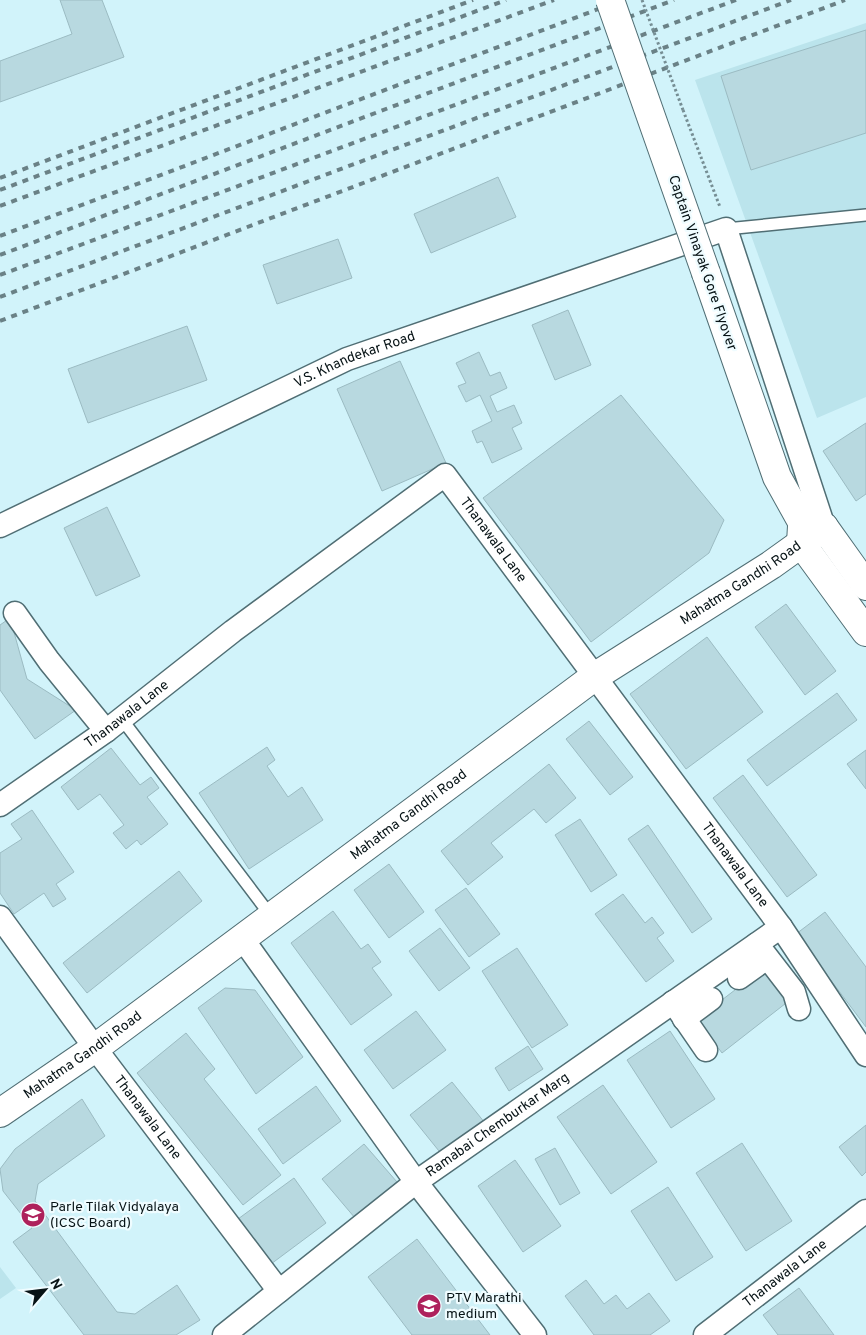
<svg xmlns="http://www.w3.org/2000/svg" width="866" height="1335" viewBox="0 0 866 1335" font-family="Overpass,sans-serif">
<rect width="100%" height="100%" fill="#d1f3fa"/>
<!-- built -->
<path fill="#bbe4ec" d="M866 23V397L817 418 695 80Z
M0 1267 16 1288 0 1299Z"/>
<!-- building -->
<path fill="#b8d9e0" stroke="#9bbbc2" d="M60 0H102L124 57 0 102V61L72 34Z
M866 30V133L751 170 721 76Z
M498 177 516 217 431 253 414 214Z
M338 239 352 278 277 304 263 265Z
M568 310 591 365 555 380 532 325Z
M187 326 207 380 88 423 68 369Z
M479 352 490 376 500 372 507 388 490 396 497 412 514 405 522 423 512 428 522 449 492 463 482 441 477 443 472 431 492 421 480 395 466 402 458 386 466 383 456 363Z
M400 361 446 463 382 491 337 389Z
M621 395 724 520 709 553 591 642 483 498Z
M866 423V494L856 501 823 451Z
M107 507 140 576 96 596 64 528Z
M786 604 836 671 805 695 755 627Z
M10 618 27 679 76 710 35 739 0 690V625Z
M707 637 763 712 686 769 630 694Z
M837 693 857 720 767 786 747 760Z
M589 721 633 777 610 795 566 739Z
M267 747 275 760 267 766 288 797 302 787 323 820 249 869 199 793Z
M111 748 140 785 151 777 159 788 147 797 168 824 141 845 137 840 126 849 113 833 124 825 100 794 78 810 61 787Z
M866 750V789L847 764Z
M549 764 576 798 546 823 534 809 491 843 503 857 468 885 441 851Z
M743 775 817 875 787 897 713 798Z
M32 810 74 872 56 884 66 899 53 907 44 893 14 914 0 893V853L22 839 11 824Z
M580 819 617 875 591 892 555 835Z
M648 825 712 919 692 933 628 839Z
M389 864 424 912 389 938 354 890Z
M179 871 202 901 87 993 63 963Z
M466 888 500 934 469 957 435 910Z
M623 894 645 923 652 917 664 933 657 938 674 961 646 982 595 914Z
M333 911 361 949 368 944 381 962 372 968 392 995 351 1025 291 943Z
M825 912 866 967V1027L796 934Z
M440 928 470 968 439 991 409 951Z
M517 948 568 1025 532 1048 482 971Z
M765 967 790 1000 722 1053 697 1019Z
M225 988 255 990 303 1057 256 1094 198 1008Z
M416 1011 446 1050 393 1089 364 1050Z
M670 1031 715 1099 671 1128 627 1060Z
M186 1033 215 1069 204 1079 281 1175 243 1205 137 1073Z
M528 1046 543 1069 509 1091 495 1068Z
M452 1082 485 1123 443 1156 410 1115Z
M603 1085 657 1162 611 1194 557 1117Z
M316 1086 341 1121 283 1164 258 1129Z
M82 1099 105 1136 38 1184 35 1201 117 1312 135 1314 177 1285 200 1320 176 1335H84L13 1242 32 1228 3 1191 0 1169 15 1149Z
M866 1125V1172L862 1176 839 1147Z
M742 1143 792 1221 746 1251 696 1173Z
M364 1144 397 1182 355 1218 322 1179Z
M555 1148 580 1193 560 1205 535 1159Z
M515 1160 561 1226 523 1252 478 1186Z
M294 1178 326 1223 271 1264 238 1219Z
M668 1187 713 1257 676 1281 631 1211Z
M417 1239 490 1335H412L368 1277Z
M586 1280 604 1304 616 1295 627 1309 649 1293 670 1321 650 1335H594L565 1296Z
M799 1288 834 1335H778L763 1315Z"/>
<g fill="none" stroke-linecap="round" stroke-linejoin="round">
<defs>
<path id="lane" d="M726 229 866 215
M121 718 271 916"/>
<g id="street">
<path id="s1" d="M0 526 347 359 726 229 824 527"/>
<path d="M15 613 49 661 106 731"/>
<path id="s2" d="M0 805 106 731 233 631 445 475 781 927 866 1055"/>
<path id="s3" d="M0 917 95 1048 279 1291"/>
<path d="M242 938 416 1182 535 1335"/>
<path d="M757 944 794 992 799 1009"/>
<path d="M739 978 767 958"/>
<path d="M673 1002 706 1050"/>
<path d="M684 1019 711 999"/>
<path id="s4" d="M224 1335 416 1182 781 927"/>
<path id="s5" d="M705 1335 866 1211"/>
</g>
<g id="secondary">
<path d="M706 273 777 477 802 522"/>
<path d="M806 523 824 527 866 586"/>
<path d="M802 526 801 543 866 632"/>
<path id="s6" d="M0 1113 95 1048 594 677 771 565 824 527"/>
</g>
</defs>
<!-- lane casing -->
<use href="#lane" stroke="#506e74" stroke-width="14"/>
<!-- street casing -->
<use href="#street" stroke="#506e74" stroke-width="25"/>
<!-- secondary casing -->
<use href="#secondary" stroke="#506e74" stroke-width="30"/>
<!-- path -->
<path stroke="#768e94" stroke-width="3" stroke-dasharray="2.5 2.5" stroke-linecap="butt" d="M683 110 720 207"/>
<!-- lane -->
<use href="#lane" stroke="#fff" stroke-width="11"/>
<!-- street -->
<use href="#street" stroke="#fff" stroke-width="22"/>
<!-- secondary -->
<use href="#secondary" stroke="#fff" stroke-width="28"/>
<!-- rail -->
<path stroke="#6a8186" stroke-width="4" stroke-dasharray="6 6" stroke-linecap="butt" d="M0 178 473 0
M0 190 506 0
M0 206 554 0
M0 236 622 0
M0 255 674 0
M0 275 736 0
M0 297 791 0
M0 321 845 0"/>
<defs>
<path id="secondary-bridge" d="M610 0 706 273"/>
</defs>
<!-- secondary-bridge casing -->
<use href="#secondary-bridge" stroke="#506e74" stroke-width="30" stroke-linecap="butt"/>
<!-- path-bridge -->
<path stroke="#768e94" stroke-width="3" stroke-dasharray="2.5 2.5" stroke-linecap="butt" d="M642 0 683 110"/>
<!-- secondary-bridge -->
<use href="#secondary-bridge" stroke="#fff" stroke-width="28"/>
</g>
<!-- icons -->
<defs>
<symbol id="school-disc" viewBox="-11 -11 22 22"><circle r="9.5" fill="#ae215c" stroke="#effcff"/><path d="M0-5L7-2L0 1L-7-2ZM-4 1L0 2.5L4 1V4Q0 6-4 4Z" fill="#fff"/></symbol>
</defs>
<g fill-rule="evenodd">
<use href="#school-disc" x="19" y="1201" width="28" height="28"/>
<use href="#school-disc" x="415" y="1292" width="28" height="28"/>
</g>
<g text-anchor="middle" dominant-baseline="central" stroke-width="4.5" stroke-linejoin="round" paint-order="stroke">
<!-- street labels -->
<g font-size="14" fill="#071316" stroke="#effcff">
<text transform="translate(702 263) rotate(71)">Captain Vinayak Gore Flyover</text>
<text stroke="none"><textPath href="#s1" startOffset="392">V.S. Khandekar Road</textPath></text>
<text stroke="none"><textPath href="#s2" startOffset="635">Thanawala Lane</textPath></text>
<text stroke="none"><textPath href="#s6" startOffset="911">Mahatma Gandhi Road</textPath></text>
<text stroke="none"><textPath href="#s2" startOffset="156">Thanawala Lane</textPath></text>
<text stroke="none"><textPath href="#s6" startOffset="506">Mahatma Gandhi Road</textPath></text>
<text stroke="none"><textPath href="#s2" startOffset="1040">Thanawala Lane</textPath></text>
<text stroke="none"><textPath href="#s6" startOffset="101">Mahatma Gandhi Road</textPath></text>
<text stroke="none"><textPath href="#s3" startOffset="249">Thanawala Lane</textPath></text>
<text stroke="none"><textPath href="#s4" startOffset="345">Ramabai Chemburkar Marg</textPath></text>
<text stroke="none"><textPath href="#s5" startOffset="101">Thanawala Lane</textPath></text>
</g>
<!-- poi labels -->
<g font-size="14" fill="#071316" stroke="#effcff" text-anchor="start">
<text x="50" y="1207">Parle Tilak Vidyalaya<tspan x="50" dy="16">(ICSC Board)</tspan></text>
<text x="446" y="1298">PTV Marathi<tspan x="446" dy="16">medium</tspan></text>
</g>
</g>
<!-- north arrow -->
<g transform="translate(45 1290) rotate(62)" stroke="#effcff" stroke-width="4" paint-order="stroke">
<path d="M0-4L9 19L0 12L-9 19Z" fill="#071316"/>
<text y="-8" font-size="14" font-weight="bold" text-anchor="middle" fill="#071316">N</text>
</g>
</svg>
